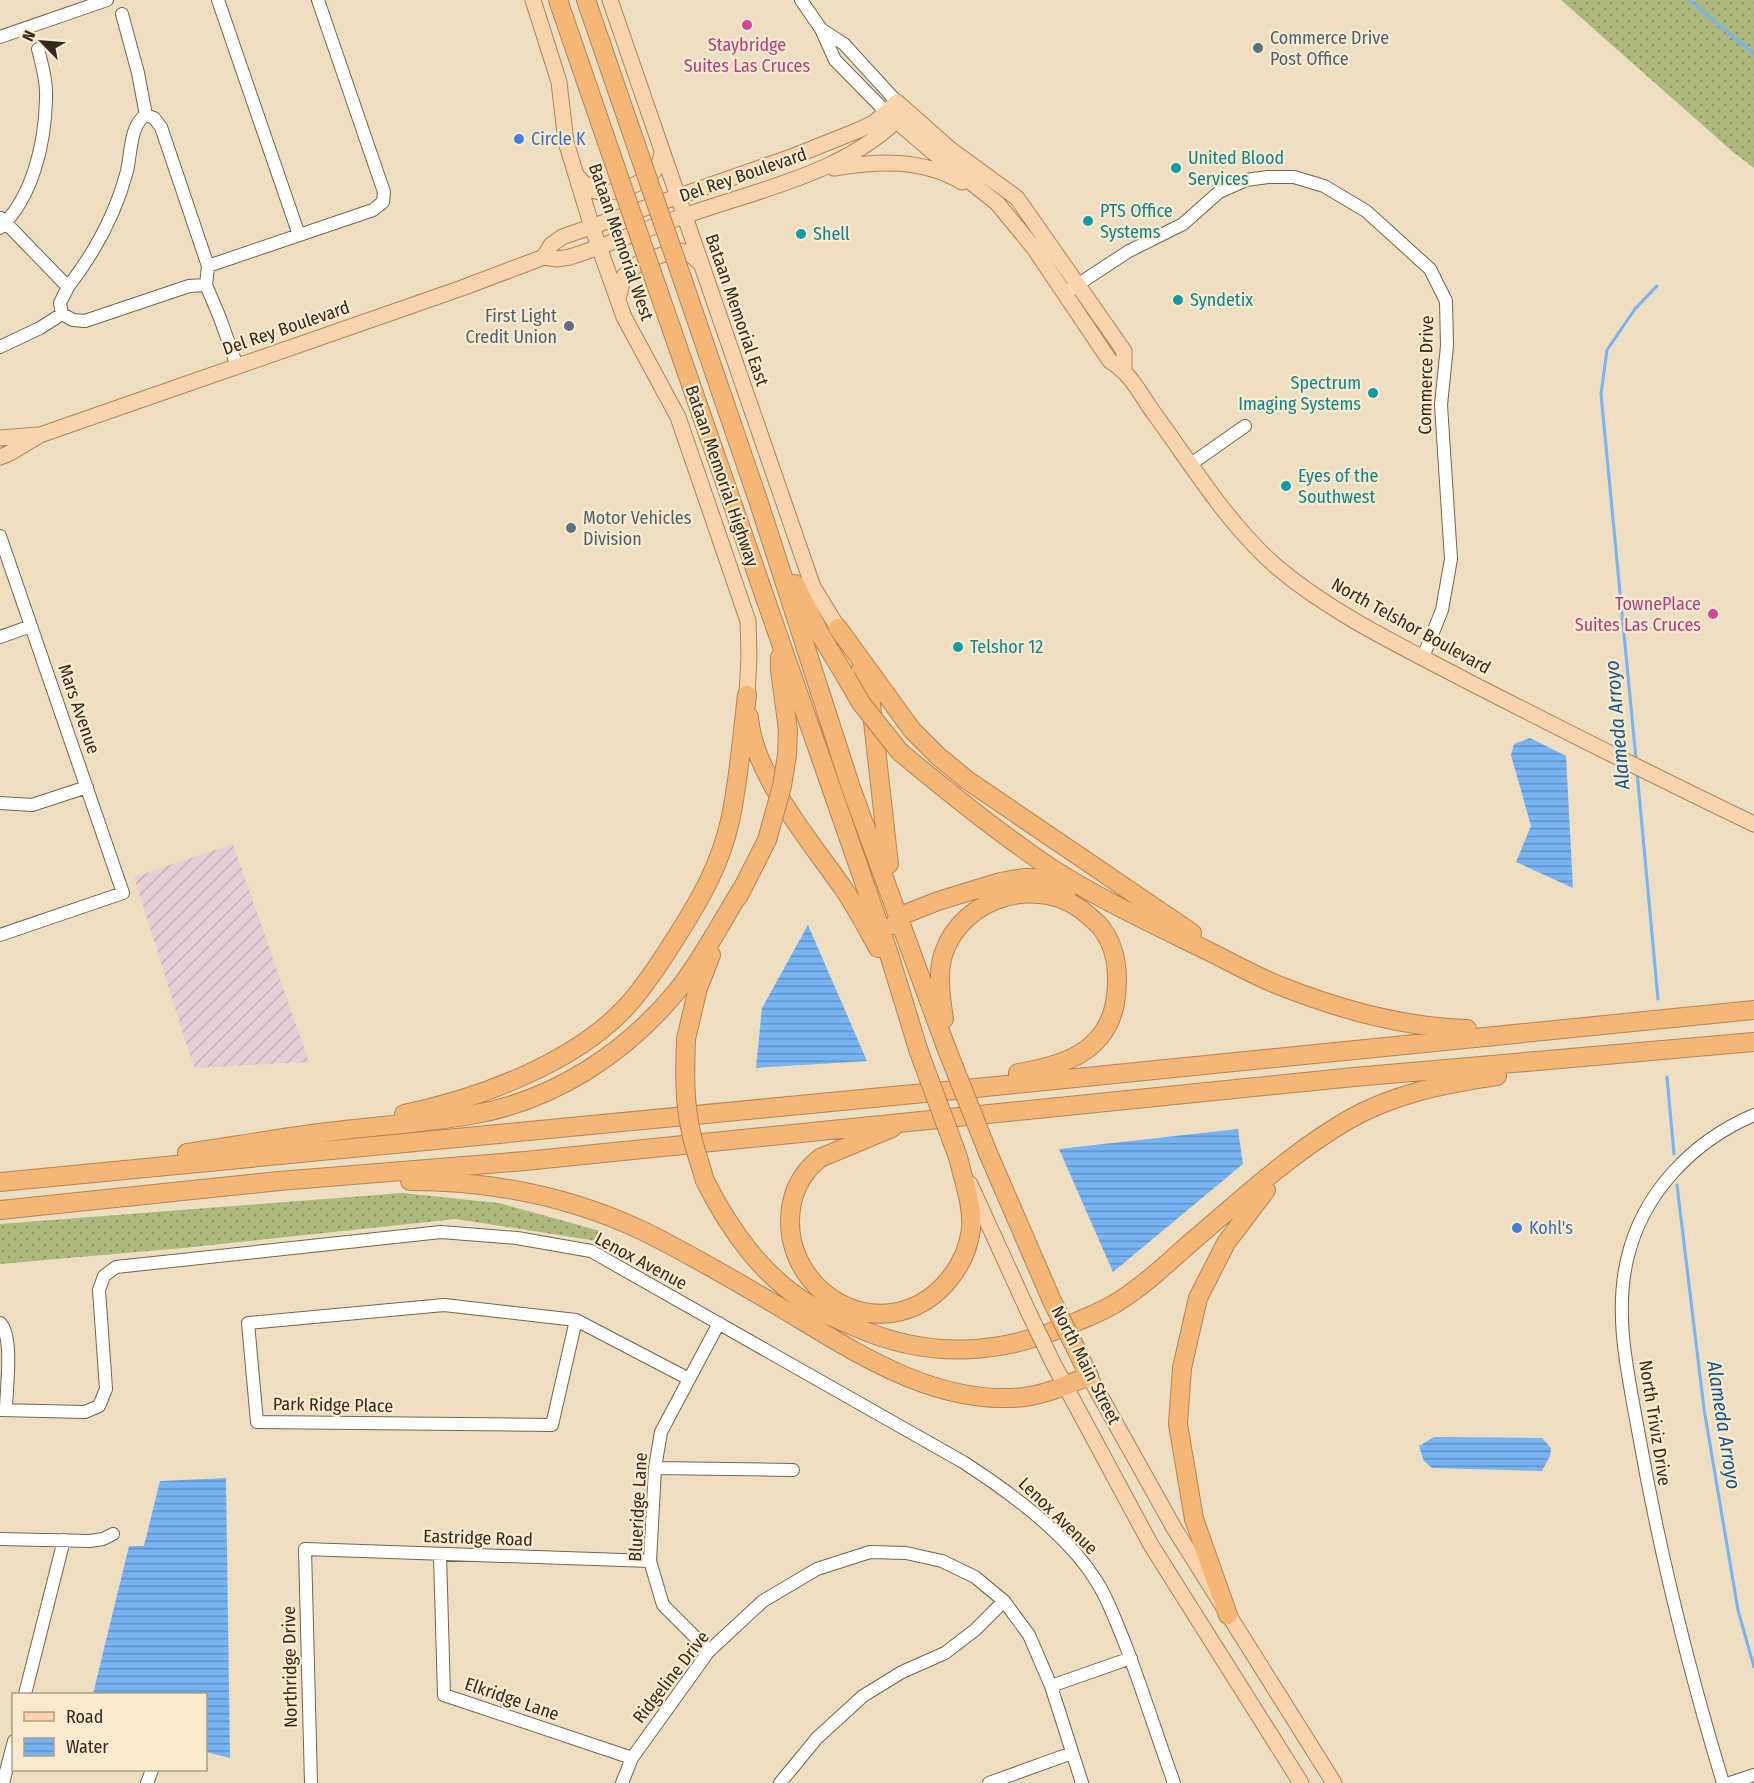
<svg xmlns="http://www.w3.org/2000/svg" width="1754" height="1783" viewBox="0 0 1754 1783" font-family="'Fira Sans Condensed',sans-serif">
<defs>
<pattern id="industrial-furrows" width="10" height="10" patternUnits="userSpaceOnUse" patternTransform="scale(1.5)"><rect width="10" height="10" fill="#e8ced4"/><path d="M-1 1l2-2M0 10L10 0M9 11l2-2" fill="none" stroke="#c7b1b6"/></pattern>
<pattern id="grass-dots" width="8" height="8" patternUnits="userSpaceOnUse" patternTransform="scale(1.5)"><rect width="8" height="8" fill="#acb87c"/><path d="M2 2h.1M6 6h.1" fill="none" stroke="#8d9665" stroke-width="1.8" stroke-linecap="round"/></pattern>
<pattern id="water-rules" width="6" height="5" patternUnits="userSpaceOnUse" patternTransform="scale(1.5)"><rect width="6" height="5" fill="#75b3f3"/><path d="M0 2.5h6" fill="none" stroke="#6192c4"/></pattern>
</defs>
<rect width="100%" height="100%" fill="#eedec1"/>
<!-- industrial -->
<path fill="url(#industrial-furrows)" d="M233 844 309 1062 194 1068 134 877Z"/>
<!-- grass -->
<path fill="url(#grass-dots)" d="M1561 0H1754V168L1733 152Z
M402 1193 499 1203 604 1232 597 1241 456 1219 183 1248 0 1264V1224Z"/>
<!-- water -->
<path fill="url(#water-rules)" d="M1530 738 1566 756 1573 888 1516 862 1531 826 1511 755 1514 744Z
M808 925 867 1061 756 1068 762 1008Z
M1238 1129 1243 1164 1113 1272 1059 1149Z
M1434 1437 1542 1438 1551 1448 1550 1456 1542 1471 1432 1468 1424 1461 1419 1446Z
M226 1478 230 1758 206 1752V1694H93L129 1546H144L160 1481Z"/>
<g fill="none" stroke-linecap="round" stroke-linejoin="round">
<!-- stream -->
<path stroke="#75b3f3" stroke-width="3" d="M1689 0 1754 54
M1636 759 1601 394 1607 350 1635 309 1657 286
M1637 772 1658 999
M1667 1077 1674 1154
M1677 1185 1704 1409 1738 1610 1754 1667"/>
<defs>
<path id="minor" d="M218 0 299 235
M801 0 821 29 835 60 886 112
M122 14 138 73 146 115 154 118 161 127 208 266 206 285 220 318 237 366
M821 29 844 44 897 102
M0 37 107 0
M1 218 68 287 60 303 62 314
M0 228C33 197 45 143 46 99 47 82 42 65 38 49
M208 266 373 210 383 202 384 192 318 0
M68 287C95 252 116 213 127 171 131 154 130 124 146 115
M1071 289 1129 251 1183 224 1219 192 1246 180 1268 177H1294L1324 186 1366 211 1430 269 1446 301 1447 346 1441 405 1451 559 1442 610 1423 657
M0 347 40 328 62 314 73 320 85 321 189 286 206 285
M1191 464 1245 426
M0 536 123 893 0 935
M0 637 31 626
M0 803 32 805 87 787
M576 1320 552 1425 257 1422 248 1323 444 1305 576 1320 689 1379
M0 1323C14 1336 6 1390 6 1410
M0 1410 85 1412 99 1406 106 1389 99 1290 104 1276 116 1267 441 1232 517 1238 591 1251 963 1462C1008 1491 1066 1533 1095 1579 1108 1598 1115 1620 1124 1641 1142 1688 1157 1736 1174 1783
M655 1468 793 1470
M0 1539 90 1541 103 1539 113 1534
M440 1555 444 1695 632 1758
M709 1651 663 1605 650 1561 655 1468 661 1432 719 1323
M1051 1686 1131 1658
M25 1694 64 1540
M3 1783 14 1741
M147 1783 152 1770
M311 1783 305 1549 650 1561
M622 1783 632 1758 709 1651 763 1601 817 1569 870 1552 906 1553 942 1561 975 1577 1004 1601 1029 1635 1051 1686 1082 1783
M780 1783 817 1738 863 1696 902 1672 945 1653 975 1630 1004 1601
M989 1783 1072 1753
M1723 1783C1688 1667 1659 1550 1638 1430 1628 1374 1614 1316 1627 1260 1642 1193 1693 1141 1754 1115
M1730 1783 1754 1775"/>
<path id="major" d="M533 0 559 82 566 142 592 227 624 317 678 417 748 621 749 657 747 695
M610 0 813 587 838 628
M886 112 934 153 997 203 1034 248 1110 361C1132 374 1141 396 1156 416 1194 468 1229 526 1278 568 1334 615 1405 648 1469 682 1563 730 1658 778 1754 824
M834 168C878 161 921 158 962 182
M577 176C583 182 587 188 595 191 614 196 643 184 655 170 660 165 660 159 662 153
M544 257 551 245 562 237 794 156 859 130 875 122 897 102 950 149 1017 198 1124 351V370
M618 299 624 276 639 263 676 250 689 253 700 263
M0 438 37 435
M0 457 10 453 40 435 462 288 544 257 557 259 570 257C610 244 650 227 690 214 765 188 851 171 906 111
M970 1184 1028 1311
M1053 1363 1151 1545 1301 1783
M1089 1376 1174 1528 1334 1783"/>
<path id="highway" d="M558 0 611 154
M586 0 636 145
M683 281 759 503 851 788 946 1047
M658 290 888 951 919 1052
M795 584 820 634 846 677
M838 628 912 730 938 756 967 780 1192 933
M780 657V670L788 730 787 755
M861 669 869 686 889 864
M749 717C753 774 811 842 843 888 856 907 867 928 878 948
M900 752C948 792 996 831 1048 866 1097 898 1151 923 1204 949 1229 961 1253 975 1278 985 1338 1009 1402 1027 1467 1029
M738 897 767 840
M894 925 900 916 938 901 1000 882 1024 878H1042L1070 887
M944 1019C941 998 937 976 943 955 962 895 1043 873 1089 916 1093 920 1099 924 1102 929 1118 950 1119 979 1115 1003 1106 1053 1061 1066 1018 1073
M686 1039 698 988 711 955
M404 1114C478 1099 575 1063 627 1006 646 985 662 960 677 936 701 898 720 865 730 821 739 780 742 736 747 695
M892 1128 820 1158C800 1174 790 1196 790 1222 790 1275 838 1320 892 1313 934 1307 966 1269 971 1229 973 1205 963 1179 958 1157
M187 1153C234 1146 280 1138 327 1132 375 1126 423 1123 471 1115 553 1101 625 1054 677 991 701 962 723 919 743 887
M988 1153 1052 1301
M410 1181C490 1181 571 1197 643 1231 690 1254 734 1280 778 1306 852 1350 934 1407 1025 1397 1047 1394 1069 1384 1089 1376L1076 1349
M705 1181C730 1230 762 1276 810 1305 823 1314 838 1319 853 1326 929 1360 1001 1356 1076 1322 1090 1316 1106 1310 1119 1301 1147 1284 1170 1260 1195 1239 1244 1197 1293 1152 1348 1120 1393 1094 1447 1083 1497 1076
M0 1182 976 1088 1754 1010
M0 1210 279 1181 525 1161 1354 1077 1754 1042
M1228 1615 1194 1519 1178 1424 1182 1368 1198 1298 1226 1243 1266 1190"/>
</defs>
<!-- minor casing -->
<use href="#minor" stroke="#73654c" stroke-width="14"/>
<!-- major casing -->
<use href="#major" stroke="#b08557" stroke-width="17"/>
<!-- highway casing -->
<use href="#highway" stroke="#b08557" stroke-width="20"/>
<!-- minor -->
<use href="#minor" stroke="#fff" stroke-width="12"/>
<!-- major -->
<use href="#major" stroke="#f9d3ac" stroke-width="15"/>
<!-- highway -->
<use href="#highway" stroke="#f5b575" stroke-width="18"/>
<defs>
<path id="major-bridge" d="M1028 1311 1053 1363"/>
<path id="highway-bridge" d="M636 145 683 281
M611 154 658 290
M846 677 861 703 900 752
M767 840 782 786 787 755
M686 1039C685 1069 684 1098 690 1127 693 1145 700 1163 705 1181
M946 1047 988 1153
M919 1052 958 1157
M1052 1301 1076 1349"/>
</defs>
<!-- major-bridge casing -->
<use href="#major-bridge" stroke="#b08557" stroke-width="17" stroke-linecap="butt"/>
<!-- highway-bridge casing -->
<use href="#highway-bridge" stroke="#b08557" stroke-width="20" stroke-linecap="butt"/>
<!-- major-bridge -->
<use href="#major-bridge" stroke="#f9d3ac" stroke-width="15"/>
<!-- highway-bridge -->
<use href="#highway-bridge" stroke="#f5b575" stroke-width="18"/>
</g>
<!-- markers -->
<g fill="#d1479c" stroke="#fbebce" stroke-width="2">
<circle cx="747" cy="25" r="6"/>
<circle cx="1713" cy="614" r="6"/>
</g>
<g fill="#5c6f8a" stroke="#fbebce" stroke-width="2">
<circle cx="1258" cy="48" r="6"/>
<circle cx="569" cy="326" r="6"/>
<circle cx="571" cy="528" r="6"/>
</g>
<g fill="#3f7fe0" stroke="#fbebce" stroke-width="2">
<circle cx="519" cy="139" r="6"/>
<circle cx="1517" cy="1228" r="6"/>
</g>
<g fill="#0f9aa8" stroke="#fbebce" stroke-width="2">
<circle cx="1176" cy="168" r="6"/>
<circle cx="1088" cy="221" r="6"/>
<circle cx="801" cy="234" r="6"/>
<circle cx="1178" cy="300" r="6"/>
<circle cx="1373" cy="393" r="6"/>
<circle cx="1286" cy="486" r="6"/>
<circle cx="958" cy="647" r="6"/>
</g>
<g text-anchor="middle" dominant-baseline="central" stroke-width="4.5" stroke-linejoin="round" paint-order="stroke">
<!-- service labels -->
<g font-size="18" fill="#4e5e75" stroke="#fbebce" text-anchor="start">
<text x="1270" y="38">Commerce Drive<tspan x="1270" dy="21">Post Office</tspan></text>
<text x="557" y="316" text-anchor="end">First Light<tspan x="557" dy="21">Credit Union</tspan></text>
<text x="583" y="518">Motor Vehicles<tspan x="583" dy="21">Division</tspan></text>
</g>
<!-- hotel labels -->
<g font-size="18" fill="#b23c85" stroke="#fbebce">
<text x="747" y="45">Staybridge<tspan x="747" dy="21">Suites Las Cruces</tspan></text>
<text x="1701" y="604" text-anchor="end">TownePlace<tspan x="1701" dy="21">Suites Las Cruces</tspan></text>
</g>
<!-- shop labels -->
<g font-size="18" fill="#366cbe" stroke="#fbebce" text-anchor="start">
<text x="531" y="139">Circle K</text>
<text x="1529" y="1228">Kohl's</text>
</g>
<!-- culture labels -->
<g font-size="18" fill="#0d838f" stroke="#fbebce" text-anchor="start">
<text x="1188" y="158">United Blood<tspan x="1188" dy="21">Services</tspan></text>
<text x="1100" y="211">PTS Office<tspan x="1100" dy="21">Systems</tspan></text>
<text x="813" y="234">Shell</text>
<text x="1190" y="300">Syndetix</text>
<text x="1361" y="383" text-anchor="end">Spectrum<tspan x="1361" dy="21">Imaging Systems</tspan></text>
<text x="1298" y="476">Eyes of the<tspan x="1298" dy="21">Southwest</tspan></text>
<text x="970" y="647">Telshor 12</text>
</g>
<!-- street labels -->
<g font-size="18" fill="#312b20" stroke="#fbebce">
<text transform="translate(743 175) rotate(-19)">Del Rey Boulevard</text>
<text transform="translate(621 242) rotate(71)">Bataan Memorial West</text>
<text transform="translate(737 310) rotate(71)">Bataan Memorial East</text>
<text transform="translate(286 328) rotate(-19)">Del Rey Boulevard</text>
<text transform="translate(1426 375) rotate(-89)">Commerce Drive</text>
<text transform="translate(722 476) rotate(71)">Bataan Memorial Highway</text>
<text transform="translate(1411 626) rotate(29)">North Telshor Boulevard</text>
<text transform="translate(79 709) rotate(71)">Mars Avenue</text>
<text transform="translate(641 1261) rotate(28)">Lenox Avenue</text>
<text transform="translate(1086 1365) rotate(63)">North Main Street</text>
<text transform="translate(333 1405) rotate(1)">Park Ridge Place</text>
<text transform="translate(1655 1423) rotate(81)">North Triviz Drive</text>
<text transform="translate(638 1507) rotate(-87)">Blueridge Lane</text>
<text transform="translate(1058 1516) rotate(44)">Lenox Avenue</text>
<text transform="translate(478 1538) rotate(2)">Eastridge Road</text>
<text transform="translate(290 1667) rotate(-91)">Northridge Drive</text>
<text transform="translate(671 1677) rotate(-52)">Ridgeline Drive</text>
<text transform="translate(512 1699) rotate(19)">Elkridge Lane</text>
</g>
<!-- water labels -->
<g font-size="20" font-style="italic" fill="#13558f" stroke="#fbebce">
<text transform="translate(1617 725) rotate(-95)">Alameda Arroyo</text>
<text transform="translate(1724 1425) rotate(81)">Alameda Arroyo</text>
</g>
</g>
<!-- legend -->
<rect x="12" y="1693" width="195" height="78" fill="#fbebce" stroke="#aa9e88" stroke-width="1.5"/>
<rect x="24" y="1712" width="30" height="9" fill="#f9d3ac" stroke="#aa9e88" stroke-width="1.5"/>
<text x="66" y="1723" font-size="18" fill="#312b20">Road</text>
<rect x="24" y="1738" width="30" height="18" fill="url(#water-rules)" stroke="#aa9e88" stroke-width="1.5"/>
<text x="66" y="1753" font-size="18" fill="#312b20">Water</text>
<!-- north arrow -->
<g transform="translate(42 42) rotate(295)" stroke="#fbebce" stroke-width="4.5" paint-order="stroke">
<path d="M0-4.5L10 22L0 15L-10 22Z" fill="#312b20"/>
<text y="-9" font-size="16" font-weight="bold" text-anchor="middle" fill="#312b20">N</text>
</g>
</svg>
